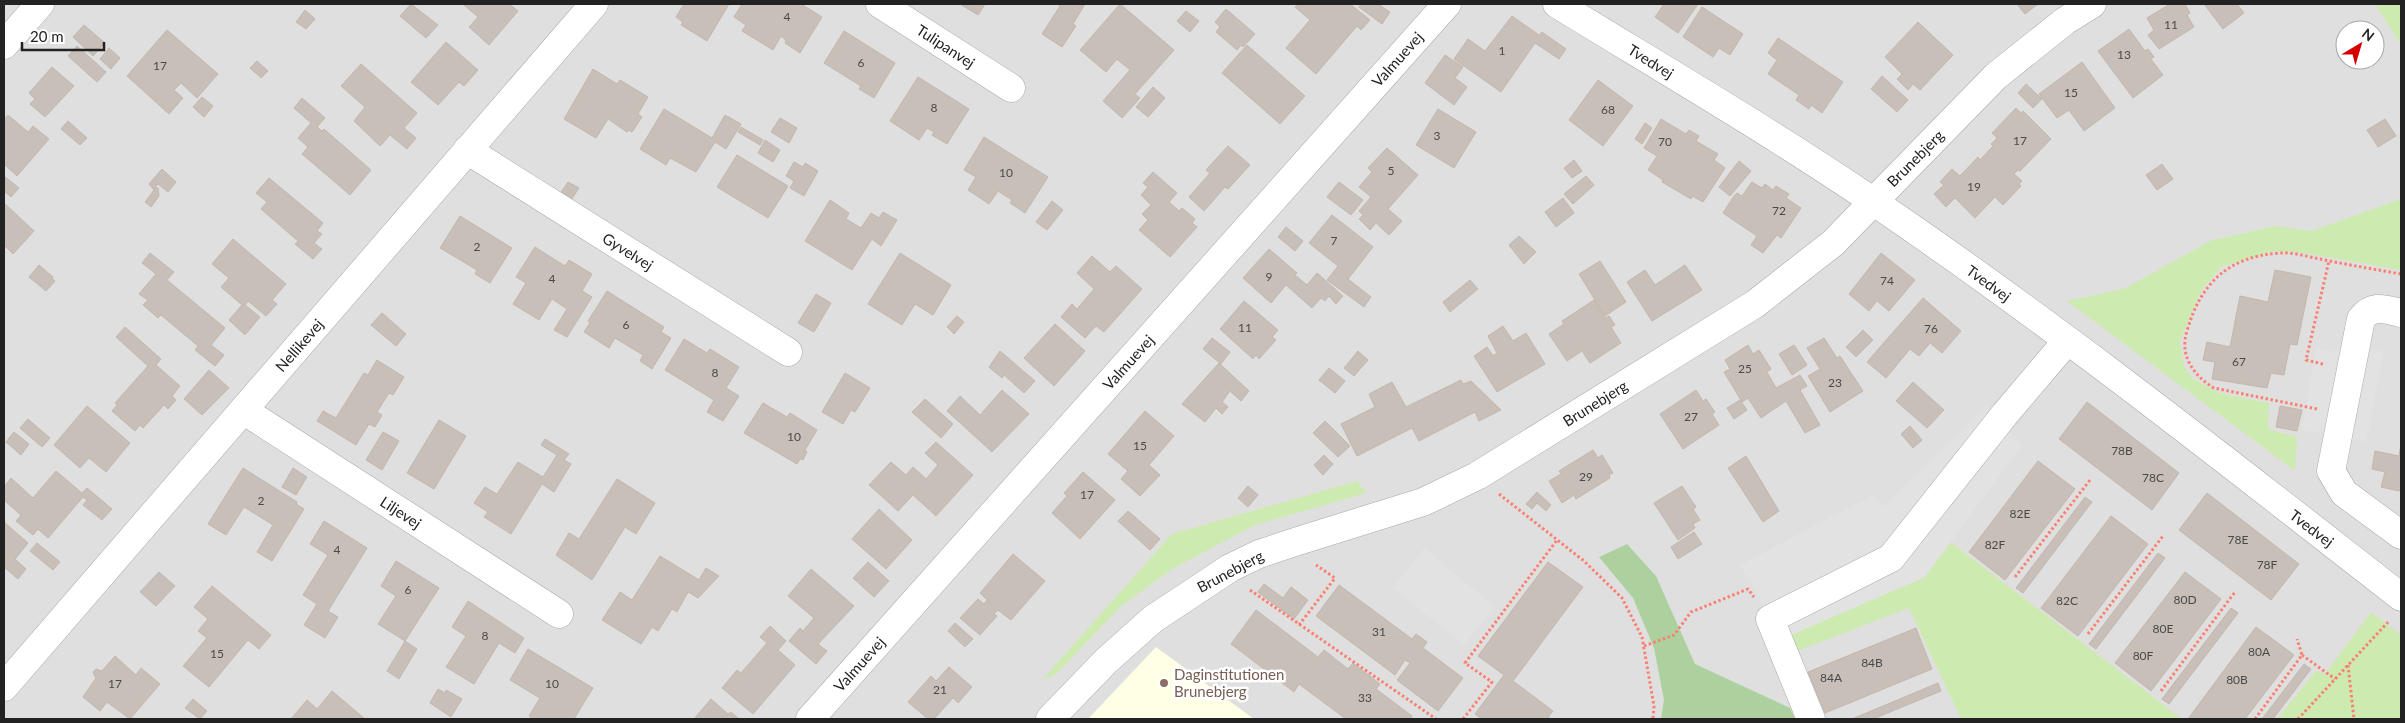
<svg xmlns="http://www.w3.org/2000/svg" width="2405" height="723" viewBox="0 0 2405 723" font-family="Lato,sans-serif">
<rect width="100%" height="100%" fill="#f2efe9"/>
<!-- residential -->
<path fill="#e0dfdf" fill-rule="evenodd" d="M4 4H2401V719H4ZM2345 30H2375V60H2345Z"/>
<!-- education -->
<path fill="#ffffe5" d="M1156 647 1254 719H1088Z"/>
<!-- grass -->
<path fill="#cdebb0" d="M2375 4H2401V45Z
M2401 199V270L2299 252 2273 251 2221 267 2201 291 2180 341 2184 366 2192 378 2219 393 2269 403 2268 429 2297 437 2295 471 2067 301 2126 288 2210 241 2275 226 2312 231Z
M1357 481 1366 493 1255 525 1174 568 1120 607 1063 667 1056 674 1042 680 1172 534Z
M1949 541 2182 719H1961L1909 608 1792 653 1784 638 1925 577Z
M2371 612 2401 635V719H2277L2316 671 2325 674Z"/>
<!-- forest -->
<path fill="#add19e" d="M1627 544 1656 576 1695 664 1790 708 1795 719H1661L1664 700 1654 648 1633 598 1599 557Z"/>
<!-- parking -->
<path fill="#e2e2e2" d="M2316 349 2339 352 2384 351 2366 442 2302 430Z
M1986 407 2022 445 1925 577 1784 638 1740 565 1873 495 1883 507Z
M1424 548 1495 607 1464 645 1393 588Z"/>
<!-- building -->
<path fill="#c7bfb8" stroke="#c4b6ab" d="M411 4 438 25 426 38 400 16Z
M463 4H509L518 11 489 45 469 27 478 17Z
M684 4H729L707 41 681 25 683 22 676 17Z
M742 4H801L822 17 800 53 785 43 786 40 781 36 773 50 742 31 746 25 734 17Z
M960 4H985L978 15Z
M1058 4H1085L1073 24 1076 26 1062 47 1042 34 1060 6Z
M1120 4 1174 50 1135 94 1140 98 1122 118 1103 101 1130 70 1117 59 1106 72 1080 50Z
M1298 4H1350L1370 20 1361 30 1357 26 1316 74 1286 48 1310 20 1295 7Z
M1361 4H1378L1390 12 1382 24 1359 7Z
M1664 4H1683L1686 6 1687 4H1698L1678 33 1655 17Z
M2017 4H2038L2025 14Z
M2170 4H2185L2190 13 2187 15 2194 27 2159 49 2148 35 2154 30 2147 18Z
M2204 4H2237L2244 13 2223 29Z
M1702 7 1743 34 1730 55 1719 48 1713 57 1683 37Z
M1226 9 1255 34 1243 47 1241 45 1237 50 1216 32 1220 27 1215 22Z
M305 10 315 19 306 29 296 22Z
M1186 11 1199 21 1190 32 1177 21Z
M1512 16 1539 35 1542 32 1566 49 1559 59 1535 43 1501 92 1454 59 1468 39 1485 51Z
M1918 22 1953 55 1920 90 1913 84 1908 90 1897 79 1902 74 1885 57Z
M84 25 105 43 93 56 73 37Z
M2129 29 2145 51 2148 49 2154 57 2151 59 2163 75 2133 98 2098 51Z
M167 30 218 74 197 98 181 83 174 90 183 98 169 114 127 76Z
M844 31 895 63 874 98 859 89 861 86 824 63Z
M1778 38 1843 82 1822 113 1811 105 1809 109 1796 100 1799 95 1768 74 1777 60 1768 53Z
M446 42 478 70 464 86 459 82 438 105 411 82Z
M1247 45 1305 96 1280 124 1222 73Z
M77 46 106 72 97 82 68 56Z
M109 48 120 58 111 69 100 59Z
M1445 55 1463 67 1455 78 1467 87 1454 105 1425 83Z
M257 61 268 71 261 78 250 68Z
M2082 62 2115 108 2084 131 2069 110 2057 118 2039 94Z
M361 64 417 113 404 128 416 138 407 149 390 135 380 146 354 121 365 107 341 86Z
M52 67 74 86 45 117 30 104 35 99 29 93Z
M593 69 617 84 620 80 648 97 638 114 642 117 632 132 628 130 627 132 608 119 596 138 564 119Z
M1882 76 1908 100 1897 112 1871 89Z
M918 77 969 109 947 144 932 135 934 132 927 128 919 140 890 121Z
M1598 80 1633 106 1603 146 1569 120Z
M2026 84 2042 99 2033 108 2018 93Z
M1153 87 1165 98 1148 117 1136 107Z
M202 97 213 106 204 117 193 107Z
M302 98 325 118 317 127 322 131 324 129 371 170 350 195 302 154 308 147 298 138 311 123 294 108Z
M2016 108 2021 113 2023 111 2051 139 2020 171 2018 170 2014 174 2022 181 2019 184 2021 186 2003 205 1995 197 1975 218 1955 198 1946 207 1934 194 1944 185 1940 182 1952 169 1960 176 1978 157 1980 160 1993 146 1991 144 1997 138 1992 133Z
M664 109 712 138 725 115 741 124 726 149 715 142 696 172 670 158 666 165 640 149Z
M1438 109 1476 132 1454 168 1416 145Z
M8 115 28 132 33 126 49 139 17 176 4 164V120Z
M780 118 797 128 789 143 771 132Z
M1661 119 1686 134 1689 130 1699 136 1696 141 1718 154 1714 160 1725 168 1703 202 1692 196 1691 199 1662 182 1663 180 1648 170 1657 156 1644 148Z
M2385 119 2396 136 2378 147 2367 130Z
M68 121 87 138 80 145 61 129Z
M1645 123 1652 128 1642 144 1635 139Z
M741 127 763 140 760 145 738 132Z
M984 137 1048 177 1025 213 1010 203 1012 200 998 191 989 204 968 190 976 177 964 170Z
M765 140 780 150 773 162 758 153Z
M1228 146 1250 165 1228 189 1225 187 1204 211 1189 197 1210 173 1206 170Z
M1387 148 1418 175 1388 209 1402 221 1389 235 1376 223 1370 230 1359 219 1363 215 1359 211 1371 197 1359 187 1372 172 1368 168Z
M737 155 788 186 768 218 717 187Z
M1574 160 1582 171 1572 178 1564 168Z
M1739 161 1751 171 1730 196 1719 187Z
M794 162 803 167 805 163 818 171 804 196 790 188 794 181 786 176Z
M2162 164 2173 179 2157 190 2146 175Z
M162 169 176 182 168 192 158 184 155 187 158 188 159 196 151 207 145 202 154 190 149 184Z
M1153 172 1177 193 1169 202 1179 211 1182 208 1195 219 1192 223 1197 227 1170 257 1139 230 1148 220 1142 214 1151 205 1141 195 1148 187 1143 183Z
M4 176 19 188 11 197 4 191Z
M1586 176 1594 185 1573 204 1564 194Z
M269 178 323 223 317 231 322 234 314 243 322 249 313 259 295 244 298 241 261 209 267 202 256 193Z
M568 182 579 188 571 200 560 194Z
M1339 182 1363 200 1351 215 1327 197Z
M1752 182 1762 188 1765 184 1773 190 1776 186 1789 194 1786 198 1801 208 1781 238 1777 235 1763 253 1751 245 1757 236 1723 213 1734 196 1737 193 1742 196Z
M1563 198 1574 213 1556 227 1545 212Z
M830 200 849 213 846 219 861 228 871 213 879 218 883 212 897 220 881 246 872 239 852 270 805 241Z
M1052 201 1063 210 1047 230 1036 222Z
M4 203 34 231 13 254 4 245Z
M1332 215 1373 247 1348 279 1371 297 1364 307 1327 280 1338 266 1309 243Z
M460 216 512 248 490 283 475 274 477 270 440 248Z
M1286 227 1303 241 1295 251 1278 237Z
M1519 236 1536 252 1524 264 1509 245Z
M233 239 286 284 272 300 277 304 266 316 248 301 245 305 260 317 245 335 229 320 242 305 221 287 229 278 212 264Z
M535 247 565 266 569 260 592 274 582 291 592 297 567 337 554 330 567 309 552 299 539 320 513 304 526 283 516 277Z
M1269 249 1297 273 1295 275 1307 285 1317 273 1343 296 1336 304 1329 296 1325 301 1321 298 1312 308 1286 285 1271 303 1243 278Z
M150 253 174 272 167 280 225 328 211 345 224 355 215 366 195 350 198 346 161 315 158 318 143 305 148 300 139 294 156 274 142 263Z
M900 253 951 285 933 315 915 304 902 325 868 304Z
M1881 253 1915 280 1889 311 1877 301 1869 311 1849 294Z
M1092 256 1110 272 1116 266 1142 289 1104 332 1096 326 1085 338 1061 317 1072 304 1077 309 1094 289 1077 273Z
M1600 261 1626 302 1605 316 1579 274Z
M39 265 53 277 52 279 55 281 46 291 29 277Z
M1685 265 1702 290 1652 321 1627 282 1645 270 1655 285Z
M2275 270 2311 277 2297 345 2290 344 2284 375 2271 373 2267 388 2212 379 2215 362 2203 360 2207 342 2230 347 2240 296 2268 302Z
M1470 280 1478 289 1450 312 1443 302Z
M607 291 664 327 661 332 671 338 652 369 640 361 643 355 615 338 609 348 584 332 590 323 588 321Z
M816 294 831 303 814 332 798 323Z
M1923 298 1961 331 1942 353 1930 343 1919 356 1910 349 1886 378 1867 362Z
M1594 300 1605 318 1609 316 1615 325 1611 327 1621 343 1590 363 1582 351 1567 361 1549 334 1564 324 1562 321Z
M1244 301 1278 330 1272 337 1276 340 1259 359 1256 355 1253 359 1220 329Z
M382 313 406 334 396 346 371 325Z
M957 316 964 322 954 334 947 327Z
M1055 324 1085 351 1054 386 1024 358Z
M1503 326 1513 341 1526 333 1545 364 1497 392 1474 356 1487 347 1493 356 1497 353 1488 336Z
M125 327 161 359 156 365 180 386 172 396 176 400 168 409 164 405 143 428 140 425 135 431 112 411 117 405 115 403 148 366 116 337Z
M1863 330 1873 340 1856 357 1846 347Z
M1212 338 1230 352 1221 364 1203 349Z
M1824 338 1837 358 1840 356 1863 391 1830 412 1808 376 1820 369 1807 348Z
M684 339 707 353 710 349 739 367 726 388 739 396 723 421 707 412 714 400 665 370Z
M1748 345 1753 354 1759 350 1771 369 1767 372 1776 388 1800 375 1807 386 1800 390 1820 425 1805 433 1786 401 1761 418 1748 398 1742 402 1724 372 1730 369 1725 360Z
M1794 345 1807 365 1792 375 1779 354Z
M1000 351 1035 381 1024 393 1004 375 1002 378 989 367Z
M1358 351 1368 360 1354 376 1344 368Z
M377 360 404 377 393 395 389 393 377 412 382 415 375 427 369 424 356 445 317 421 323 411 336 418 364 373 368 375Z
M1219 363 1249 391 1241 401 1230 391 1222 402 1228 407 1222 414 1216 408 1205 422 1182 404Z
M1329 368 1345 381 1335 393 1319 380Z
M209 370 229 388 202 415 184 399Z
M845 373 870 388 855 412 851 410 843 424 822 412Z
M1461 380 1463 384 1471 381 1501 410 1479 421 1475 412 1419 441 1412 428 1357 456 1341 424 1375 407 1369 394 1392 382 1406 407Z
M1913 382 1944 410 1927 428 1896 401Z
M1002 390 1029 414 992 452 947 411 960 396 980 415Z
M1696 390 1703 401 1706 399 1715 412 1712 414 1719 425 1683 449 1660 414Z
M925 399 953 424 941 438 912 412Z
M1740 400 1747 410 1734 419 1727 408Z
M2087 402 2179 473 2152 510 2059 439Z
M763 403 787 417 790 413 817 430 805 450 807 452 803 460 800 459 797 464 744 433Z
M87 406 130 443 106 472 89 458 80 468 54 445Z
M2280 406 2302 410 2297 431 2276 427Z
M1145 411 1174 436 1149 465 1160 475 1140 496 1121 479 1128 471 1108 454Z
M28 419 50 438 42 447 20 428Z
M439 420 466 436 434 489 407 473Z
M1325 421 1350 446 1338 457 1313 433Z
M1910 426 1922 440 1913 448 1901 434Z
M14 432 29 444 21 455 6 442Z
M383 432 399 441 382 470 366 460Z
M545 439 569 454 564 460 571 464 554 492 542 484 511 534 484 517 488 512 474 503 485 487 497 494 518 462 543 477 557 455 541 445Z
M936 442 973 475 936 516 913 495 898 511 869 485 891 462 906 475 913 467 926 479 938 465 925 453Z
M2401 443V488L2399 491 2381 487 2385 472 2372 469 2375 451 2399 456Z
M1593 450 1598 458 1602 455 1613 473 1609 475 1610 478 1576 499 1574 495 1562 503 1549 481 1561 474 1559 471Z
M1324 455 1333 464 1323 475 1314 465Z
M1746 456 1779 511 1763 522 1728 468Z
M2038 461 2075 489 2005 580 1969 552Z
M243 468 297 502 296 504 304 509 272 561 257 552 273 525 244 507 226 535 208 524Z
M293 468 307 477 296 495 282 487Z
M56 471 82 493 87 488 112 509 102 520 83 505 87 500 83 497 48 538 38 529 33 535 16 521 21 515 5 501 4 487 11 478 33 498Z
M1083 472 1115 500 1080 539 1052 513 1067 496 1064 493Z
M617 479 655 503 636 534 625 527 592 580 556 555 569 533 579 539Z
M1248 486 1258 495 1248 507 1238 498Z
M1682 486 1696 507 1693 509 1700 520 1693 524 1695 528 1678 540 1654 503Z
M1537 492 1551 505 1546 511 1537 503 1532 509 1526 504Z
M2207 493 2299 564 2271 600 2179 530Z
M2085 497 2092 502 2023 593 2016 588Z
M879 509 912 540 886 569 852 539Z
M1128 511 1160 539 1150 550 1118 521Z
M2111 516 2148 544 2078 636 2041 608Z
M324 521 367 548 328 611 338 617 325 638 304 625 317 604 303 595 328 555 310 544Z
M4 522 28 543 15 559 26 569 18 579 4 567Z
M1694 532 1702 544 1678 559 1671 547Z
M37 543 60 562 53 570 30 551Z
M2158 553 2165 558 2096 649 2089 644Z
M1013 554 1045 581 1011 620 998 610 994 614 997 616 980 635 960 618 978 599 984 604 987 600 980 593Z
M660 556 699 580 706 568 719 576 698 598 688 592 677 612 672 609 658 631 652 627 641 644 602 620 620 592 632 600Z
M396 561 439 588 405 641 378 624 396 596 381 586Z
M868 562 889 581 874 597 853 578Z
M1548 562 1583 587 1513 681 1553 711 1548 717 1551 719H1482L1475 714 1504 675 1478 656Z
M811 569 854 606 818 644 827 651 816 664 789 641 800 628 803 631 814 618 788 596Z
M159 572 175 586 156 606 140 592Z
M2185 572 2221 599 2151 691 2115 663Z
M1264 584 1283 598 1291 587 1308 600 1294 619 1258 592Z
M1339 585 1412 639 1416 634 1427 642 1423 648 1463 678 1438 711 1397 680 1410 663 1405 660 1395 675 1316 616Z
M212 586 271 635 259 649 248 640 209 687 183 666 207 638 198 631 208 619 194 607Z
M468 601 524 638 515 653 499 643 474 684 446 667 466 636 452 627Z
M2231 608 2238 613 2169 704 2162 699Z
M1256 610 1318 657 1324 650 1348 669 1353 663 1380 684 1376 689 1412 716 1410 719H1346L1299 684 1294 692 1231 644Z
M955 623 973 639 965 647 948 631Z
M770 626 786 641 778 650 795 665 753 714 722 688 737 670 741 673 767 643 760 637Z
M2256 627 2294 655 2245 719H2188Z
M1916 628 1932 669 1825 713 1808 672Z
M405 641 417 649 399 679 387 671Z
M528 649 593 688 574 719H534L529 716 540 698 510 680Z
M115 656 136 675 141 668 160 684 130 719 107 702 100 711 83 697 96 678 93 672 96 669 102 671Z
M2304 664 2311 669 2273 719H2262Z
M949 667 972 687 958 703 953 698 934 719H928L908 702 931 676 936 681Z
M1938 683 1941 691 1873 719H1852Z
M438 689 445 693 446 690 462 699 451 717 430 703Z
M332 691 365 719H291L307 700 317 709Z
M193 699 207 711 200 719 185 708Z
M711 699 728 714 731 712 739 719H694Z"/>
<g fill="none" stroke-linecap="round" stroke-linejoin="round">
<defs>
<path id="minor" d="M880 4 1011 88
M1557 4C1663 69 1771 132 1874 202 2055 325 2228 462 2401 597
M4 45 40 4
M467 150 788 352
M2401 313C2384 309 2373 304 2361 319L2331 471 2344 493 2401 535
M243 410 559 614
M4 687 594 4
M810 719 1447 4
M1050 719 1106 661 1153 619 1230 568 1259 554 1295 542 1423 502 1477 476 1755 304 1833 243 1996 76 2065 21 2092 4
M1811 719 1770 619 1891 558 2005 414 2067 341"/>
</defs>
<!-- minor casing -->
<use href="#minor" stroke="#a9a9a9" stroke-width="29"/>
<!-- path -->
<path stroke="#fa8072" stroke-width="3" stroke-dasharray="2.5 2.5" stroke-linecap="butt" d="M2323 364 2306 360 2329 261
M2317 409 2214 388C2194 376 2179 356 2187 331 2201 282 2229 256 2281 253 2292 252 2305 256 2315 258 2344 264 2372 269 2401 274
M1499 494 1584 561 1622 598 1642 637 1654 706 1653 719
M2015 577 2090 480
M1250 590 1436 719
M1299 625 1335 578 1316 565
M2088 634 2163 536
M1644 646 1674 635 1691 612 1748 589 1754 597
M2302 655 2335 679
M2348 665 2354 719
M2161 691 2235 592
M1463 719 1492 682 1465 663 1557 540
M2255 719 2302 655 2297 639
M2298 719 2389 621"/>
<!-- minor -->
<use href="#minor" stroke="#fff" stroke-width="28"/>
</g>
<!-- markers -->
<circle fill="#8d6e63" stroke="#fff" stroke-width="2" cx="1164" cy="683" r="5"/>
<g text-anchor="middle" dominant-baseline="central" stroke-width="5" stroke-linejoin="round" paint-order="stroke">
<!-- number labels -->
<g font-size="12" fill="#4b4948">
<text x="787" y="16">4</text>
<text x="2171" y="24">11</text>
<text x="1502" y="50">1</text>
<text x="2124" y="54">13</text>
<text x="861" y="62">6</text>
<text x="160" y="65">17</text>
<text x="2071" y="92">15</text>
<text x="934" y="107">8</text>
<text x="1608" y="109">68</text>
<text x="1437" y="135">3</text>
<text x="2020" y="140">17</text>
<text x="1665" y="141">70</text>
<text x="1391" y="170">5</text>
<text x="1006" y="172">10</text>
<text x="1974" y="186">19</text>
<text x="1779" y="210">72</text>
<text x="1334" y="240">7</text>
<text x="477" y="246">2</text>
<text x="1269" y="276">9</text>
<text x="552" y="278">4</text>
<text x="1887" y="280">74</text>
<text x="626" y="324">6</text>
<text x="1245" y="327">11</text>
<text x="1931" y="328">76</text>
<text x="2239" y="361">67</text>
<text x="1745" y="368">25</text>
<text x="715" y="372">8</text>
<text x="1835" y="382">23</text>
<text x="1691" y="416">27</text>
<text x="794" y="436">10</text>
<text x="1140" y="445">15</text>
<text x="2122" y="450">78B</text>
<text x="1586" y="476">29</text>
<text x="2153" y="477">78C</text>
<text x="1087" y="494">17</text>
<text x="261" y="500">2</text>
<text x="2020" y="513">82E</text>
<text x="2238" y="539">78E</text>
<text x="1995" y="544">82F</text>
<text x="337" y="549">4</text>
<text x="2267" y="564">78F</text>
<text x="408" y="589">6</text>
<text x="2185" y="599">80D</text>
<text x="2067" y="600">82C</text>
<text x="2163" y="628">80E</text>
<text x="1379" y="631">31</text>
<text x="485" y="635">8</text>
<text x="2259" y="651">80A</text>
<text x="217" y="653">15</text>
<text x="2143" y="655">80F</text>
<text x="1872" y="662">84B</text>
<text x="1831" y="677">84A</text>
<text x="2237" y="679">80B</text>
<text x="115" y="683">17</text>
<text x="552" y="683">10</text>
<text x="940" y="689">21</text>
<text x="1365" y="697">33</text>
</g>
<!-- street labels -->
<g font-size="15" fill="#222" stroke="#fff">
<text transform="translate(946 46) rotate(33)">Tulipanvej</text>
<text transform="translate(1397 59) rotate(-48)">Valmuevej</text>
<text transform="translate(1651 61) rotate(32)">Tvedvej</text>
<text transform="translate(1915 158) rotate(-45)">Brunebjerg</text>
<text transform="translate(628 251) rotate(32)">Gyvelvej</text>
<text transform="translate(1989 283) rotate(36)">Tvedvej</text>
<text transform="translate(299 345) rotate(-49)">Nellikevej</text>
<text transform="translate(1128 362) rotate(-48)">Valmuevej</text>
<text transform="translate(1595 403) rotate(-32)">Brunebjerg</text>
<text transform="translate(401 512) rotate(33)">Liljevej</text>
<text transform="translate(2312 528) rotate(37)">Tvedvej</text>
<text transform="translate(1230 571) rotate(-28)">Brunebjerg</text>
<text transform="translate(859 664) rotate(-48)">Valmuevej</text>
</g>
<!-- education labels -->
<g font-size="15" fill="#785e54" stroke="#fff" text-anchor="start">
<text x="1174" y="674">Daginstitutionen<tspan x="1174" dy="17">Brunebjerg</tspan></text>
</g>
</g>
<!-- border -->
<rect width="2405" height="723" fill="none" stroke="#222222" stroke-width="10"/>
<!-- north arrow -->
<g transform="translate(2360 45) rotate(38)"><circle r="24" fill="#ffffff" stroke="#a7a7a7"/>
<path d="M0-4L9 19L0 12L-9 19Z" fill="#d40000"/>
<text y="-8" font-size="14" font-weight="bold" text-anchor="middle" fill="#222222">N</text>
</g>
<!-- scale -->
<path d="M22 42v8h82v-8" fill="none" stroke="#222222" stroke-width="2.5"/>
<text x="30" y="42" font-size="15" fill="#222222" stroke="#ffffff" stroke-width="4" paint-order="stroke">20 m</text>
</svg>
